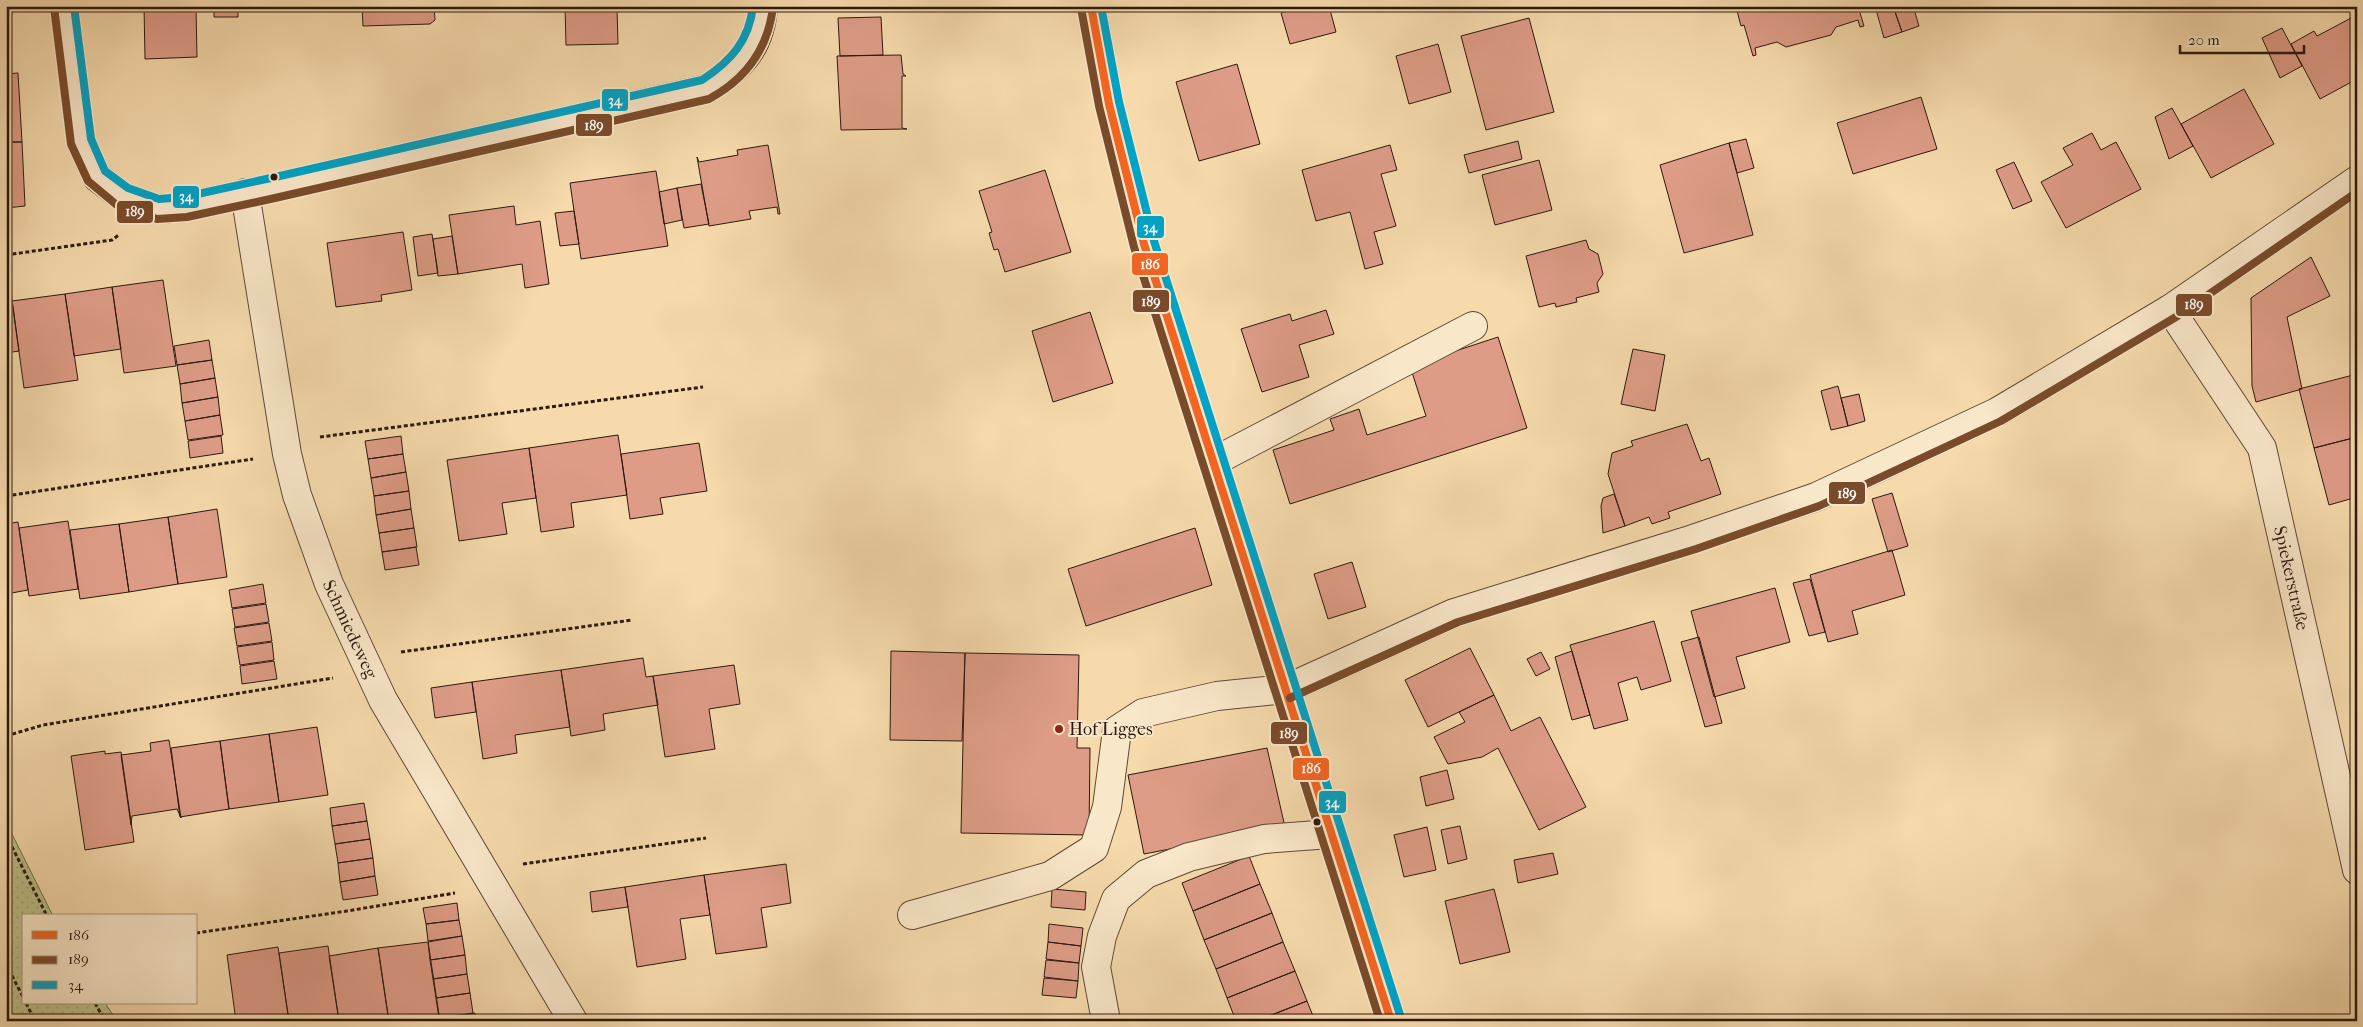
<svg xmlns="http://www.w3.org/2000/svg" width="2363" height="1027" viewBox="0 0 2363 1027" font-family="'IM FELL French Canon',serif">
<defs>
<pattern id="grass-dots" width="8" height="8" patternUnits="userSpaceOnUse" patternTransform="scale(1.25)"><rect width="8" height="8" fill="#bcc089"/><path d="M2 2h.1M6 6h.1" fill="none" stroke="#a2a475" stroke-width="1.8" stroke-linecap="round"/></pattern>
</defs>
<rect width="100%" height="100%" fill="#f6daac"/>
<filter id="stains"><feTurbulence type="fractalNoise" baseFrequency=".004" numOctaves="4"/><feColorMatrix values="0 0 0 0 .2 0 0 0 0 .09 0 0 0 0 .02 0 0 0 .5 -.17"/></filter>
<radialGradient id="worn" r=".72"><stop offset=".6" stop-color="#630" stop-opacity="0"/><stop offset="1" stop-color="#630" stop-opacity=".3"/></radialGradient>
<!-- grass -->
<path fill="url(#grass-dots)" stroke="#746c4c" d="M6 822 53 916H24V1003H105L117 1021H6Z"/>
<!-- building -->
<path fill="#de9c87" stroke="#2c190e" d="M144 6H238V17H214V8H196L197 57 145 59Z
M362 6H434L435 20 430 24 363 26Z
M565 6H617L618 44 566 45Z
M1308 6H1329L1336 32 1290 44 1281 13Z
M1739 6H1858L1864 26 1860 27 1858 20 1836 27 1831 35 1786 47 1777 42 1755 48 1756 55 1753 56 1744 25 1741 26 1736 7Z
M1875 6H1893L1902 32 1884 38Z
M1893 6H1913L1919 26 1902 32Z
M2355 9 2357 79 2320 99 2291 44 2314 31 2317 36 2355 16 2352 11Z
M881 17 883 55 840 56 838 18Z
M1529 18 1554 112 1486 130 1461 36Z
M2282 28 2302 66 2280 78 2262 38Z
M1438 44 1451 92 1409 104 1396 56Z
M901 55 903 74 906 76H902V128L907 129 841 130 837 56Z
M1237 64 1260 144 1199 161 1176 82Z
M18 73 22 142H6V74Z
M2244 89 2274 144 2211 178 2181 124Z
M1921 97 1937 149 1853 174 1837 123Z
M2172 108 2193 146 2169 159 2155 117Z
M2092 133 2101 150 2116 142 2141 189 2066 228 2041 182 2073 165 2063 148Z
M1746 139 1754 168 1737 173 1729 143Z
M1518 141 1522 159 1469 173 1464 155Z
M6 142H22L25 206 6 208Z
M1729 143 1753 235 1684 253 1660 165Z
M768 145 780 214H778L777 207 749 211 751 219 709 226 697 157 699 162 738 155 737 150Z
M1390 145 1397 170 1381 174 1396 226 1374 232 1383 264 1365 269 1350 212 1316 221 1302 170Z
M1539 160 1552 210 1495 225 1482 175Z
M2014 162 2032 201 2013 209 1996 170Z
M1045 170 1071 252 1005 272 998 249 994 250 989 233 992 232 979 191Z
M656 171 668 246 581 259 570 183Z
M701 184 709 224 684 228 677 188Z
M677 188 682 220 664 224 659 192Z
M514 206 516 225 540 221 549 284 525 288 522 264 458 274 449 215Z
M574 211 579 244 560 246 555 213Z
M403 232 412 290 381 295 382 301 336 307 327 243Z
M432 234 438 273 418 276 413 237Z
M452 236 458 274 438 276 433 239Z
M1586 240 1589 249 1598 254 1603 274 1597 283 1599 292 1576 298 1577 302 1556 307 1555 303 1539 307 1526 256Z
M2311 257 2330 296 2287 317 2302 389 2256 402 2252 386 2251 298Z
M163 280 176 366 124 373 112 287Z
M112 287 121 349 74 356 65 294Z
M11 292 19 351 6 353V293Z
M65 294 78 380 24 388 12 301Z
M1326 310 1334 334 1299 345 1309 377 1262 392 1241 329 1290 314 1292 321Z
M1090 312 1113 383 1053 402 1032 331Z
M1498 337 1527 428 1290 504 1273 450 1334 430 1330 419 1359 409 1367 435 1426 416 1410 366Z
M209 340 212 360 177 365 174 346Z
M1633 349 1665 355 1655 411 1621 404Z
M212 360 215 378 180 384 177 365Z
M2357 374V437L2314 448 2299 389Z
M215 378 218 397 182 403 180 384Z
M1838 386 1848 426 1831 430 1821 391Z
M1859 394 1865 421 1848 426 1841 398Z
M218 397 220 415 185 421 182 403Z
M220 415 223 435 188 440 185 421Z
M1687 424 1701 461 1709 458 1721 494 1668 512 1670 518 1652 524 1649 517 1625 526 1608 474 1612 453 1633 446 1631 441Z
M618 435 627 495 571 503 574 527 541 532 529 448Z
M221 436 223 453 190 458 188 441Z
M401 436 403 454 368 459 365 441Z
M2357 437V497L2329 505 2314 448Z
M699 443 707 491 660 498 663 514 630 519 621 454Z
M529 448 536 498 502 503 507 534 459 541 447 460Z
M403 454 406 472 371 478 368 459Z
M406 472 409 491 374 496 371 478Z
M409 491 411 509 376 515 374 496Z
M1892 493 1908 546 1888 552 1872 499Z
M1614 494 1625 526 1603 533 1601 506 1603 498Z
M217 509 227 577 178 584 168 517Z
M411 509 414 528 379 533 376 515Z
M168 517 178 584 129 592 119 524Z
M68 521 78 589 29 596 19 528Z
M18 522 28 590 6 594V524Z
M119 524 129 592 80 599 70 530Z
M414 528 417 547 382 552 379 533Z
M1195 528 1212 585 1086 626 1068 569Z
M416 547 419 565 385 570 382 552Z
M1892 550 1905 595 1852 611 1858 634 1828 642 1810 575Z
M1352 562 1366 607 1328 619 1314 574Z
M1810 579 1825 632 1809 636 1793 583Z
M263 584 266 603 232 608 229 590Z
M1775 588 1790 642 1736 657 1745 688 1714 697 1691 611Z
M266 604 269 622 235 627 232 609Z
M1654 621 1671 681 1641 690 1637 677 1618 683 1628 720 1594 729 1570 645Z
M269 623 272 641 237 646 234 628Z
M1699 637 1722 723 1705 727 1681 642Z
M272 642 274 660 240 665 237 647Z
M1470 648 1494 695 1428 727 1405 680Z
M891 651 965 653 962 741 890 740Z
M1572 651 1590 715 1572 720 1555 657Z
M1541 652 1550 669 1536 676 1527 659Z
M965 653 1079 655 1077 748H1090L1089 835 961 833Z
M643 658 646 677 653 676 658 705 603 714 605 730 571 736 561 670Z
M274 661 277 679 242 684 240 666Z
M734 665 740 704 709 709 715 749 665 757 653 676Z
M561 670 570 727 515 735 517 753 483 759 472 682Z
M472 682 476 712 435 718 431 688Z
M1494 695 1511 731 1540 717 1586 807 1539 830 1498 748 1482 757 1448 764 1434 737 1465 722 1459 712Z
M317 727 328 795 279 802 269 734Z
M269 734 279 802 229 809 220 741Z
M169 740 181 818 177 809 132 816 131 825 121 755 151 751 150 743Z
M220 741 229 809 180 817 171 748Z
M1267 748 1285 827 1144 854 1128 775Z
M105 751V754L121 752 134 842 85 850 71 756Z
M1447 770 1454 799 1426 806 1420 777Z
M364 803 367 821 332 826 330 808Z
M367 821 370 839 335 844 332 826Z
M1460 826 1467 859 1448 864 1441 830Z
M1427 827 1436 870 1404 877 1394 835Z
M370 839 373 858 338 863 335 844Z
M1553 853 1558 874 1518 883 1514 860Z
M1249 856 1260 884 1193 911 1182 883Z
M373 858 375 876 340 882 338 863Z
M786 864 791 903 761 908 767 947 716 954 704 875Z
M704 875 710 915 680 919 686 959 637 967 625 887Z
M375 876 378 895 343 900 340 882Z
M1260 884 1272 913 1204 940 1193 911Z
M625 887 628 907 592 912 590 892Z
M1052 889 1086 892 1085 910 1051 907Z
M1494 889 1510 952 1460 964 1445 901Z
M457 903 459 920 426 924 423 908Z
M1272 913 1283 942 1216 969 1204 940Z
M459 920 462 936 428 941 426 924Z
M1049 924 1083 928 1081 946 1048 942Z
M462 936 465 955 430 960 428 942Z
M428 942 440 1021H389L378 948Z
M1048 942 1081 946 1079 963 1046 959Z
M1283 942 1295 971 1227 998 1216 969Z
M328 946 339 1021H326L325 1016 289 1021 279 953Z
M278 947 289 1021H236L227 955Z
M378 948 388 1016 339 1021 329 956Z
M465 955 467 974 433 979 430 960Z
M1046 960 1079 963 1078 981 1044 977Z
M1295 971 1307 1001 1256 1021H1236L1227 998Z
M467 974 470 993 436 998 433 979Z
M1044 978 1078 981 1076 998 1042 995Z
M470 993 473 1013 439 1018 436 998Z
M1307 1001 1315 1021H1257Z
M475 1013 476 1021H440V1019Z"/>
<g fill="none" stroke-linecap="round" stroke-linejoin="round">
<defs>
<g id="minor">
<path d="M64 6 81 142 97 177 123 197 158 209 185 207 273 188 706 89C739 69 761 48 763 6"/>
<path d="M1091 6 1109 104 1144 244 1391 1021"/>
<path id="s1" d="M245 193 287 454 297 495 329 584 383 700 573 1021"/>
<path id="s2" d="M2170 309 2262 448 2357 870"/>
<path d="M1213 462 1473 326"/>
<path d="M912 915 1050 876 1094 848 1107 807 1117 730 1143 713 1217 696 1286 689 1454 613 1693 539 1816 497 1997 412 2170 309 2357 180"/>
<path d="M1106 1021 1096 967 1102 936 1116 899 1146 874 1189 857 1264 839 1330 834"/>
</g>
</defs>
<!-- minor casing -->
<use href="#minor" stroke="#5e4936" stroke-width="30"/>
<!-- path -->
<path stroke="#2c190e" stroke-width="3" stroke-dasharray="4 2.5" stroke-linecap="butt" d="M6 255 112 240 120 234
M320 437 703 387
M6 496 253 459
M401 652 632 620
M6 736 43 725 333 678
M6 835 47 916
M523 864 706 838
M196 933 347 911 455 893
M6 964 24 999
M26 1003 35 1021
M95 1003 105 1021"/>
<!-- minor -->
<use href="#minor" stroke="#f9e7c9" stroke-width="28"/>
<defs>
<path id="bus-1" d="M1091 6 1109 104 1144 244 1391 1021"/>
<path id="bus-2" d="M54 7 71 144 88 181 118 206 157 219 187 217 275 198 709 99C746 79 768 49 773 7
M1081 8 1099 106 1134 247 1380 1021
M1290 698 1458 622 1696 549 1819 506 2001 421 2176 317 2357 192"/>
<path id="bus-3" d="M74 6 91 139 105 171 128 188 159 199 184 197 271 178 702 80C731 61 749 41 753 6
M1101 6 1119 102 1154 241 1401 1018"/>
</defs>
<!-- bus-1 casing -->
<use href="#bus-1" stroke="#f9e7c9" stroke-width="11"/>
<!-- bus-2 casing -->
<use href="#bus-2" stroke="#f9e7c9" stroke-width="11"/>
<!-- bus-3 casing -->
<use href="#bus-3" stroke="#f9e7c9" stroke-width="11"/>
<!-- bus-1 -->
<use href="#bus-1" stroke="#f26522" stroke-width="8"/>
<!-- bus-2 -->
<use href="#bus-2" stroke="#7a4b2a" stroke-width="8"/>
<!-- bus-3 -->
<use href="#bus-3" stroke="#02a2c4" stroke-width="8"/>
</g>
<!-- markers -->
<g fill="#2c190e" stroke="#f9e7c9" stroke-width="2">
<circle cx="274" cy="177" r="4.5"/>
<circle cx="1317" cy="822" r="4.5"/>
</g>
<circle fill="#8f2418" stroke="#f9e7c9" stroke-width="2" cx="1059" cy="729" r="5"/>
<g text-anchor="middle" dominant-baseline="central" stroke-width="4" stroke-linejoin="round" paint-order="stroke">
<!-- street labels -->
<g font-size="18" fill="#2c190e" stroke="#f9e7c9">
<text stroke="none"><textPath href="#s2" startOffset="300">Spiekerstraße</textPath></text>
<text stroke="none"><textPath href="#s1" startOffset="451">Schmiedeweg</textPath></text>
</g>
<!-- poi labels -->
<g font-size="18" fill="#2c190e" stroke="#f9e7c9" text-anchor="start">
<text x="1069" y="729">Hof Ligges</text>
</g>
</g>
<g stroke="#f9e7c9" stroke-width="2">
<rect x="601" y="88" width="28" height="24" rx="5" fill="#02a2c4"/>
<rect x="575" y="113" width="38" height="24" rx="5" fill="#7a4b2a"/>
<rect x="172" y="185" width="28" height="24" rx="5" fill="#02a2c4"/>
<rect x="116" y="200" width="38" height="24" rx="5" fill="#7a4b2a"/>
<rect x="1136" y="215" width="29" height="24" rx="5" fill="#02a2c4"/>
<rect x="1131" y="252" width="38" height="24" rx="5" fill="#f26522"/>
<rect x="1132" y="289" width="38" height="24" rx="5" fill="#7a4b2a"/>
<rect x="2175" y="293" width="38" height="24" rx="5" fill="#7a4b2a"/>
<rect x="1828" y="481" width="38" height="24" rx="5" fill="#7a4b2a"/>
<rect x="1270" y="721" width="38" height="24" rx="5" fill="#7a4b2a"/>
<rect x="1292" y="757" width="38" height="24" rx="5" fill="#f26522"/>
<rect x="1318" y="790" width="29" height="24" rx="5" fill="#02a2c4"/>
</g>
<g font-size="14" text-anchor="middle" font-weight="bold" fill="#fff">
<text x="615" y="105">34</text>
<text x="594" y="130">189</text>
<text x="186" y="201">34</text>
<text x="135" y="216">189</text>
<text x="1150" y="232">34</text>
<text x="1150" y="269">186</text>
<text x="1151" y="306">189</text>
<text x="2194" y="309">189</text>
<text x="1847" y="498">189</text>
<text x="1289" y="738">189</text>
<text x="1311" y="773">186</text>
<text x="1332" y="807">34</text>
</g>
<!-- margin -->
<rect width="2363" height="1027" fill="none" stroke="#f6daac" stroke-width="25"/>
<rect x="8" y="8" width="2348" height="1012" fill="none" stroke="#2c190e" stroke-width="2.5"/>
<rect x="12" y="12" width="2338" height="1002" fill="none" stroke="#2c190e"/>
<!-- legend -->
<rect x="22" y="914" width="175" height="90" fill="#f9e7c9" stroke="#a7957e"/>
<rect x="32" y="931" width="25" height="8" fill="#f26522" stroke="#a7957e"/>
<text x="68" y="940" font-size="15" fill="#2c190e">186</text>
<rect x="32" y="956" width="25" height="8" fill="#7a4b2a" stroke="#a7957e"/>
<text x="68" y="964" font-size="15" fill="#2c190e">189</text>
<rect x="32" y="981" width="25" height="8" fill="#02a2c4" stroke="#a7957e"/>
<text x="68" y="990" font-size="15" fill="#2c190e">34</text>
<!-- scale -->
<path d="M2180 45v8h124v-8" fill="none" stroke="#2c190e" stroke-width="2.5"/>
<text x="2188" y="45" font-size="15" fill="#2c190e" stroke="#f9e7c9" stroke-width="4" paint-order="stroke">20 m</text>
<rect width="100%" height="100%" filter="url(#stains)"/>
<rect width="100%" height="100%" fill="url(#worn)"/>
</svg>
